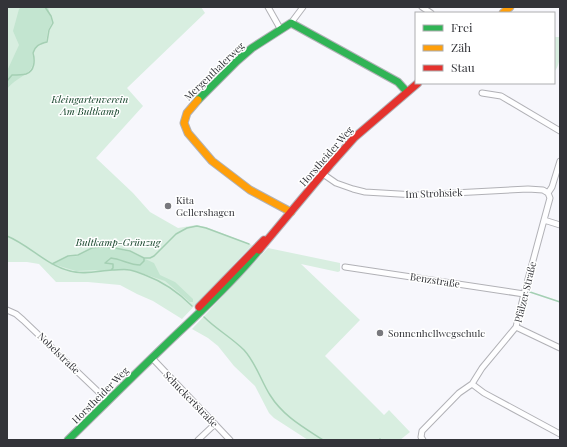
<svg xmlns="http://www.w3.org/2000/svg" width="567" height="447" viewBox="0 0 567 447" font-family="'Playfair Display',serif">
<rect width="100%" height="100%" fill="#f7f7fc"/>
<!-- green -->
<path fill="#d8eee0" d="M7 7H201L205 13 127 88 143 106 96 158 133 193 150 212 178 228 196 225 206 227 252 245 182 319 153 301 137 294 120 285 88 282H56L39 264 27 262H7Z
M554 37H560C560 47 562 64 554 72Z
M268 248 340 263V271L338 272 301 264 360 320 325 356 384 415 389 410 410 432 400 440H308L274 418 269 413 255 386 234 366 218 346 208 338 192 329Z"/>
<!-- forest -->
<path fill="#c3e5d0" d="M21 7H48L52 23 48 30 46 42 39 44 32 53C39 74 17 75 7 89V71L19 45 13 31 19 9Z
M103 248H115L130 252 154 263 160 275 175 282 193 299V302H190L165 281 129 269 101 271 95 270 76 271 53 264 68 257 78 256 92 249Z"/>
<g fill="none" stroke-linecap="round" stroke-linejoin="round">
<!-- stream -->
<path stroke="#a4cfb3" stroke-width="1.5" d="M7 81 12 75C16 75 22 75 26 74 35 71 35 60 33 53 35 46 39 44 47 42L49 30 53 23 51 16 45 7
M7 236C29 245 46 265 70 271 83 275 98 271 112 270 118 270 125 269 130 270 135 271 140 273 145 275 164 282 178 292 192 306
M52 264 68 256 78 255 92 248 104 247 115 248 130 251 144 258H150L154 256 176 234 187 228 197 226 206 228 249 244
M111 270 113 268V264L105 263 111 258C121 259 130 265 140 265L144 261V258
M530 292 560 302
M204 317C216 329 232 338 244 350 256 363 261 381 270 395 283 416 303 427 323 440
M379 440 380 439"/>
<defs>
<path id="street" d="M268 7 281 30
M422 7 431 13
M291 23 303 7
M482 93 501 96 560 131
M323 174 336 183 353 189 365 192 416 195 528 189 543 190 548 193
M544 220 560 225
M345 267 524 294
M7 310 16 314 23 320 108 401
M516 327 560 348
M152 358 230 440
M472 384 484 393 560 434
M198 440 215 424
M423 440 421 437 422 431 459 393 472 384 482 368 516 327 524 294 544 220 550 198 548 193 552 187 560 161"/>
<path id="fast" d="M198 100 237 61 252 48 291 23 398 82 407 92
M68 440C105 404 142 367 180 331 209 304 234 280 259 250"/>
<path id="slow" d="M503 13 510 7
M198 100 187 113 184 123 188 133 212 161 250 190 291 212"/>
<path id="jam" d="M259 250 330 165 355 137 418 83
M199 307 264 240"/>
</defs>
<!-- street casing -->
<use href="#street" stroke="#b1b1b6" stroke-width="7"/>
<!-- fast casing -->
<use href="#fast" stroke="#b1b1b6" stroke-width="9"/>
<!-- slow casing -->
<use href="#slow" stroke="#b1b1b6" stroke-width="9"/>
<!-- jam casing -->
<use href="#jam" stroke="#b1b1b6" stroke-width="9"/>
<!-- street -->
<use href="#street" stroke="#fefeff" stroke-width="5"/>
<!-- fast -->
<use href="#fast" stroke="#30b455" stroke-width="7"/>
<!-- slow -->
<use href="#slow" stroke="#ff9f0a" stroke-width="7"/>
<!-- jam -->
<use href="#jam" stroke="#e5322d" stroke-width="7"/>
</g>
<!-- markers -->
<g fill="#78787d" stroke="#fff" stroke-width="1.5">
<circle cx="168" cy="206" r="4"/>
<circle cx="380" cy="333" r="4"/>
</g>
<g text-anchor="middle" dominant-baseline="central" stroke-width="3" stroke-linejoin="round" paint-order="stroke">
<!-- street labels -->
<g font-size="10" fill="#333439" stroke="#fff">
<text transform="translate(214 71) rotate(-44)">Mergenthalerweg</text>
<text transform="translate(326 156) rotate(-49)">Horstheider Weg</text>
<text transform="translate(434 193) rotate(-2)">Im Strohsiek</text>
<text transform="translate(435 280) rotate(9)">Benzstraße</text>
<text transform="translate(525 292) rotate(-76)">Pfälzer Straße</text>
<text transform="translate(59 353) rotate(44)">Nobelstraße</text>
<text transform="translate(100 395) rotate(-45)">Horstheider Weg</text>
<text transform="translate(191 399) rotate(46)">Schuckertstraße</text>
</g>
<!-- park labels -->
<g font-size="10" font-style="italic" fill="#0b3c21" stroke="#fff">
<text x="90" y="99">Kleingartenverein<tspan x="90" dy="12">Am Bultkamp</tspan></text>
<text x="118" y="242">Bultkamp-Grünzug</text>
</g>
<!-- poi labels -->
<g font-size="10" fill="#333439" stroke="#fff" text-anchor="start">
<text x="176" y="200">Kita<tspan x="176" dy="12">Gellershagen</tspan></text>
<text x="388" y="333">Sonnenhellwegschule</text>
</g>
</g>
<!-- border -->
<rect width="567" height="447" fill="none" stroke="#333439" stroke-width="16"/>
<!-- legend -->
<rect x="415" y="12" width="140" height="72" fill="#ffffff" stroke="#adaeb0"/>
<rect x="423" y="25" width="20" height="6" fill="#30b455" stroke="#adaeb0"/>
<text x="451" y="32" font-size="12" fill="#333439">Frei</text>
<rect x="423" y="45" width="20" height="6" fill="#ff9f0a" stroke="#adaeb0"/>
<text x="451" y="52" font-size="12" fill="#333439">Zäh</text>
<rect x="423" y="65" width="20" height="6" fill="#e5322d" stroke="#adaeb0"/>
<text x="451" y="72" font-size="12" fill="#333439">Stau</text>
</svg>
